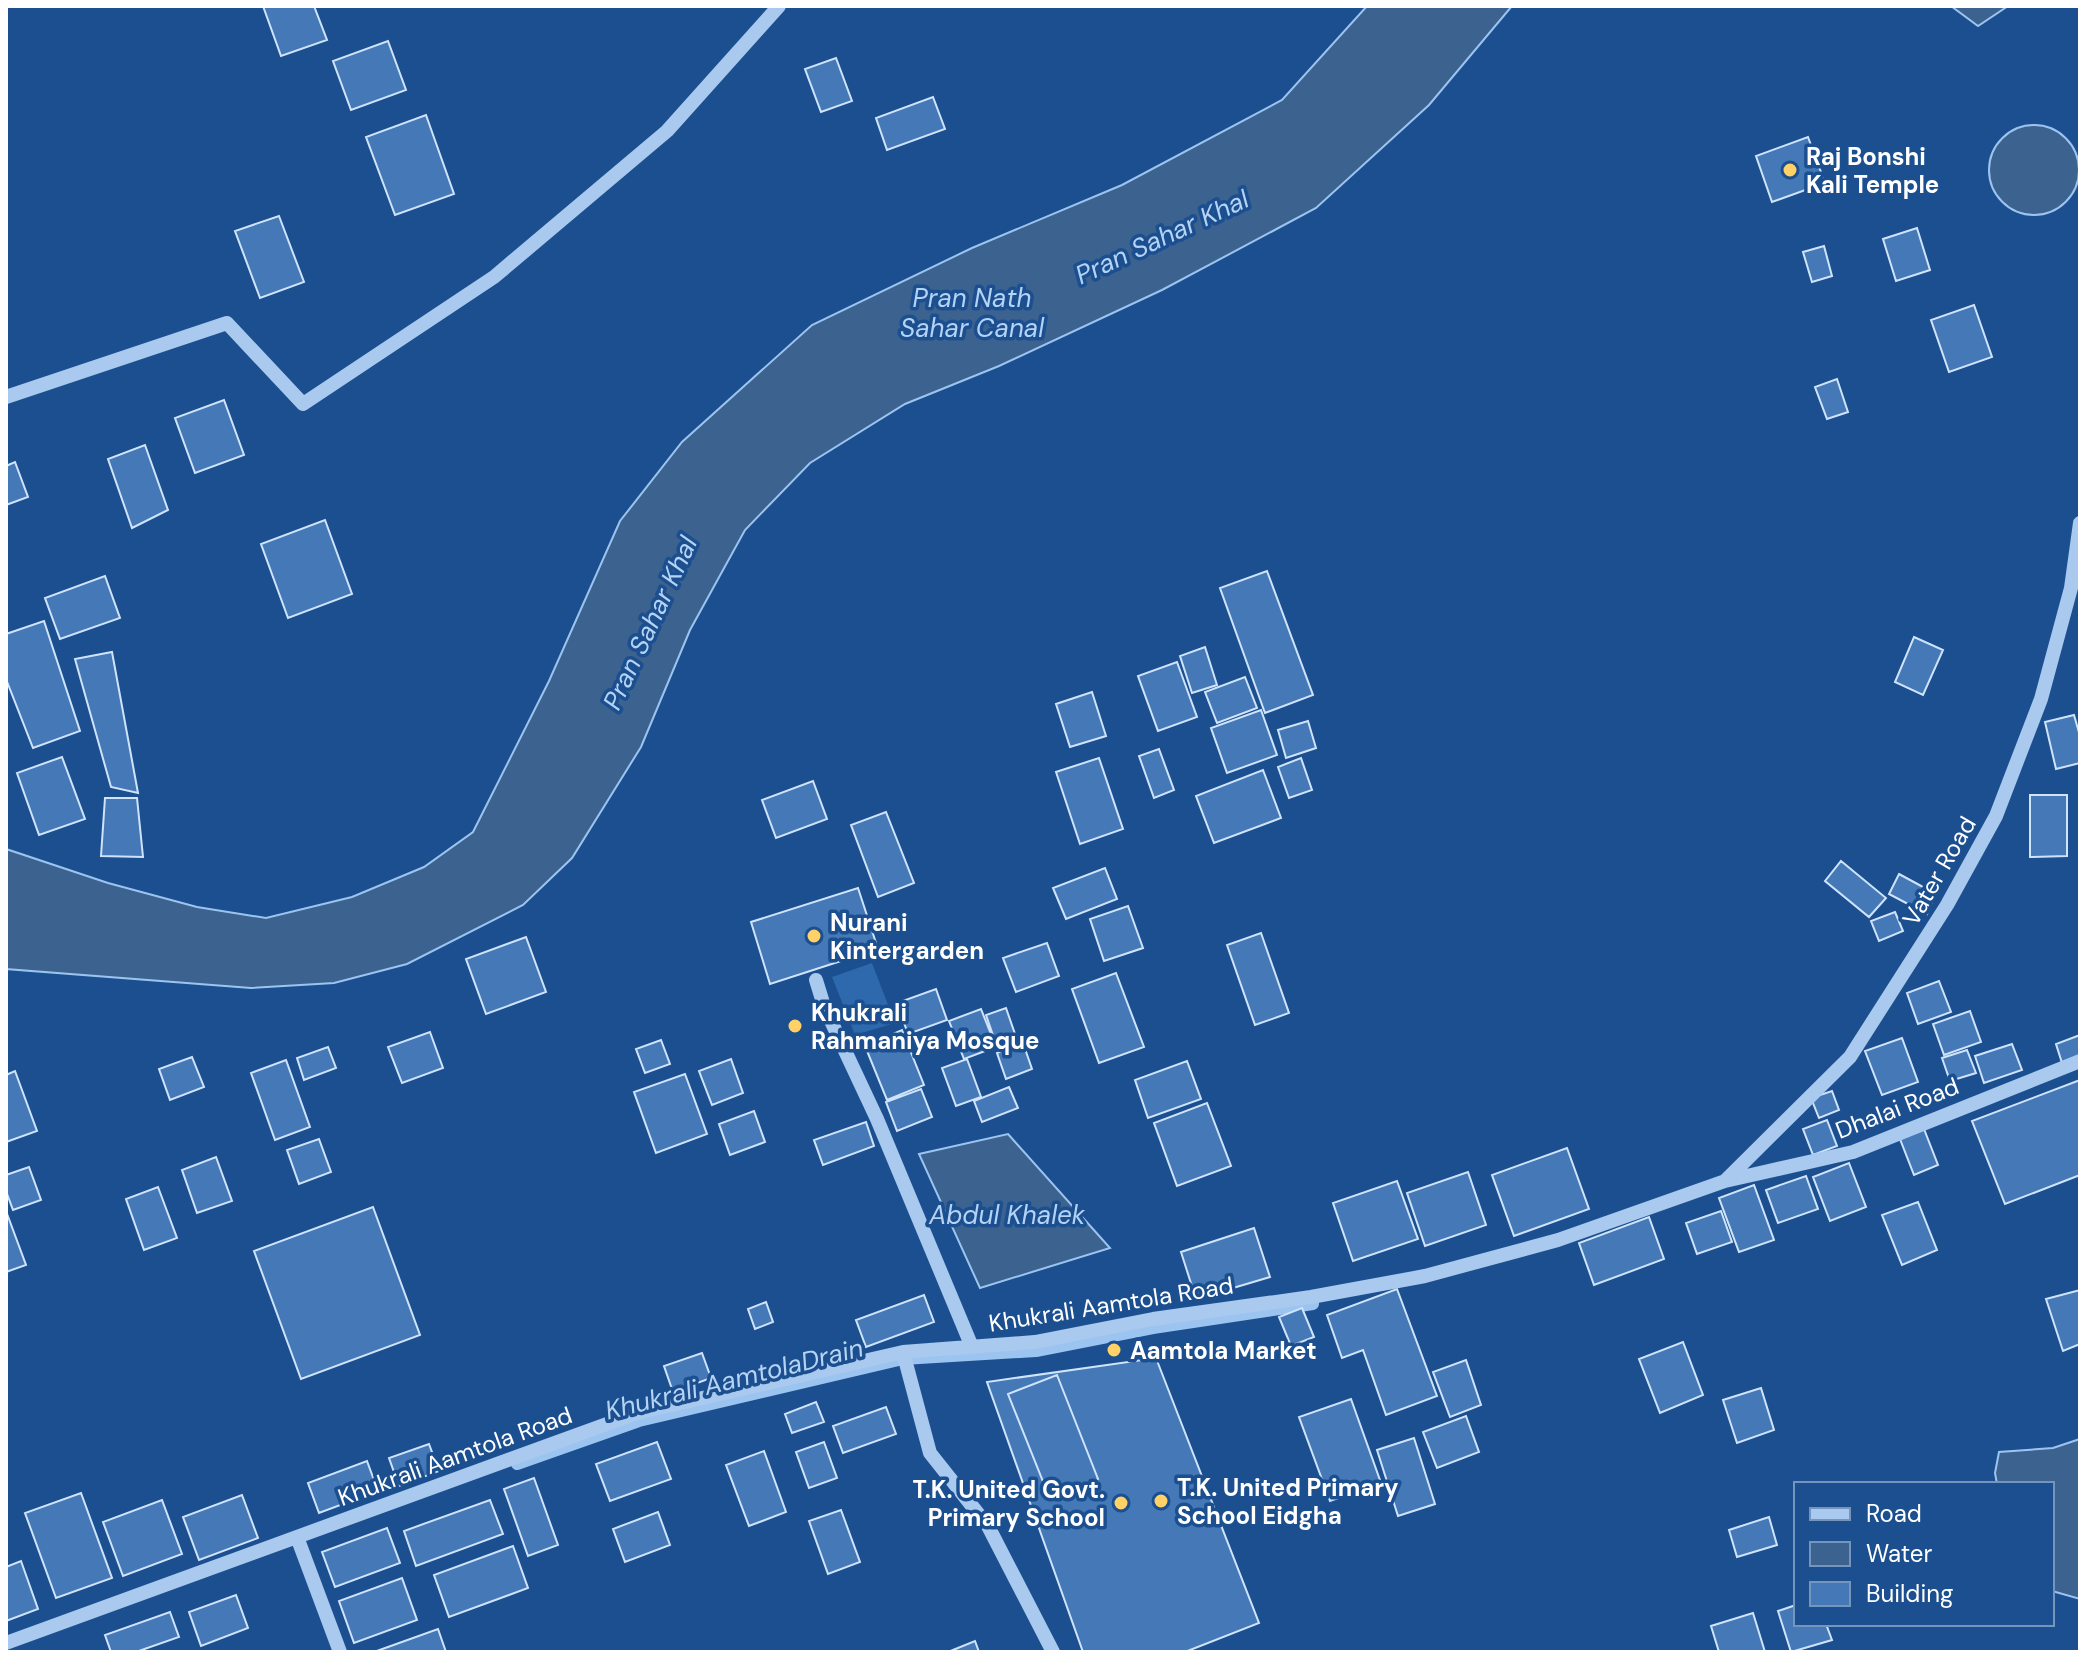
<svg xmlns="http://www.w3.org/2000/svg" width="2086" height="1658" viewBox="0 0 2086 1658" font-family="'DM Sans',sans-serif">
<rect width="100%" height="100%" fill="#1b4f8f"/>
<!-- green -->
<path fill="#2e69ad" d="M872 963 895 1023 855 1035 832 977Z"/>
<!-- water -->
<path fill="#3c6290" stroke="#9cc4f0" stroke-width="2" d="M1367 6H1512L1429 105 1316 208 1162 290 999 366 905 404 810 463 745 530 690 630 641 747 572 858 523 905 407 964 334 983 251 988 6 969V849L108 883 197 907 266 918 352 897 424 867 473 832 549 681 620 521 682 442 812 325 972 248 1122 185 1282 100Z
M1951 6H2008L1978 26Z
M1989 170a45 45 0 1 1 90 0a45 45 0 1 1-90 0Z
M1008 1134 1110 1248 980 1288 919 1154Z
M2080 1439V1599L2052 1591V1484H1997L1995 1473 1999 1452 2053 1448Z"/>
<g fill="none" stroke-linecap="round" stroke-linejoin="round">
<!-- stream -->
<path stroke="#9cc4f0" stroke-width="12" d="M517 1464 639 1421 903 1359 1036 1351 1153 1328 1313 1304"/>
</g>
<!-- building -->
<path fill="#4478b7" stroke="#cfe3fa" stroke-width="2" d="M263 6H314L327 40 281 56Z
M388 41 406 90 351 110 333 61Z
M836 58 852 101 821 112 805 69Z
M933 97 945 129 887 150 876 118Z
M426 115 454 194 395 215 366 137Z
M1808 137 1825 183 1772 202 1756 156Z
M279 216 304 282 260 298 235 231Z
M1917 228 1930 270 1896 281 1883 239Z
M1824 246 1832 276 1812 282 1803 252Z
M1974 305 1992 357 1949 372 1931 320Z
M1837 379 1848 412 1827 419 1815 387Z
M224 400 244 455 195 473 175 418Z
M145 445 168 510 132 528 108 459Z
M15 462 28 497 6 505V466Z
M325 520 352 594 288 618 261 544Z
M1267 571 1313 695 1265 713 1220 588Z
M105 576 120 618 60 639 45 598Z
M44 621 80 731 33 748 6 679V634Z
M1914 637 1943 650 1923 695 1895 682Z
M1205 647 1217 685 1192 693 1180 656Z
M112 652 138 793 111 787 75 659Z
M1177 662 1197 717 1158 731 1138 676Z
M1245 677 1257 708 1217 723 1205 692Z
M1092 692 1106 736 1070 747 1056 704Z
M1261 710 1277 755 1227 773 1211 728Z
M2074 715 2080 736V763L2056 769 2045 722Z
M1308 721 1316 748 1286 758 1278 730Z
M1159 749 1174 790 1154 798 1139 756Z
M62 757 85 819 39 835 17 773Z
M1099 758 1123 829 1080 844 1056 772Z
M1301 758 1312 790 1289 798 1278 767Z
M1263 770 1281 818 1214 843 1196 796Z
M813 781 827 819 776 838 762 800Z
M2030 795H2067V856L2030 857Z
M105 798H137L143 857 101 856Z
M886 812 914 883 878 897 851 825Z
M1841 861 1886 898 1869 917 1825 881Z
M1105 868 1117 899 1066 919 1053 888Z
M1899 874 1936 894 1927 914 1889 894Z
M858 888 878 949 770 984 751 922Z
M858 888 878 949 770 984 751 922Z
M1128 906 1143 948 1104 961 1090 919Z
M1895 912 1903 931 1879 941 1871 921Z
M1261 933 1289 1013 1255 1025 1227 945Z
M526 937 546 992 486 1014 466 959Z
M1047 943 1059 976 1016 992 1003 958Z
M1116 973 1144 1047 1099 1063 1072 989Z
M1939 981 1951 1012 1918 1024 1907 993Z
M936 989 947 1020 908 1034 897 1003Z
M1006 1008 1015 1034 995 1041 986 1015Z
M981 1009 996 1047 964 1059 949 1021Z
M1970 1011 1981 1042 1944 1055 1933 1024Z
M902 1030 924 1085 887 1100 865 1046Z
M430 1032 443 1068 402 1083 388 1047Z
M2080 1035V1056L2062 1063 2056 1044Z
M1902 1038 1918 1082 1882 1095 1865 1051Z
M661 1040 670 1064 645 1073 636 1049Z
M1023 1043 1032 1069 1006 1079 997 1053Z
M2012 1044 2022 1070 1984 1083 1975 1056Z
M328 1047 336 1068 304 1080 297 1058Z
M1967 1050 1976 1073 1950 1081 1942 1058Z
M192 1057 204 1087 170 1100 159 1069Z
M731 1059 743 1093 712 1105 699 1071Z
M967 1059 981 1097 956 1106 942 1068Z
M286 1060 310 1127 275 1140 251 1073Z
M1187 1061 1201 1099 1148 1118 1135 1080Z
M15 1071 37 1131 6 1142V1075Z
M685 1074 707 1134 656 1153 634 1092Z
M2080 1080V1175L2005 1204 1972 1121Z
M1009 1087 1018 1108 982 1122 974 1101Z
M921 1089 932 1117 897 1131 886 1102Z
M1832 1091 1839 1110 1819 1118 1811 1098Z
M1207 1103 1231 1166 1177 1186 1154 1123Z
M754 1111 765 1142 730 1155 719 1124Z
M1827 1120 1837 1146 1813 1155 1803 1129Z
M866 1122 874 1146 823 1165 814 1140Z
M1924 1129 1938 1165 1914 1175 1900 1139Z
M319 1139 331 1172 299 1184 287 1150Z
M1567 1148 1589 1209 1514 1236 1492 1175Z
M216 1157 232 1201 197 1213 182 1170Z
M1849 1163 1866 1207 1830 1221 1813 1177Z
M29 1167 41 1200 13 1210 6 1191V1175Z
M1468 1172 1486 1225 1425 1246 1407 1193Z
M1806 1176 1818 1209 1778 1223 1766 1190Z
M1397 1181 1418 1239 1353 1261 1333 1203Z
M1754 1185 1774 1240 1739 1252 1719 1198Z
M158 1187 177 1238 144 1250 126 1199Z
M1918 1202 1937 1250 1902 1265 1882 1215Z
M373 1207 420 1335 301 1379 254 1251Z
M6 1211 26 1265 6 1272Z
M1721 1211 1732 1242 1697 1254 1686 1223Z
M1649 1217 1664 1259 1594 1285 1579 1243Z
M1254 1228 1270 1277 1196 1299 1181 1252Z
M1397 1289 1437 1396 1386 1415 1363 1350 1342 1358 1327 1315Z
M2080 1290V1344L2063 1351 2046 1299Z
M924 1295 934 1322 866 1347 856 1320Z
M766 1302 773 1322 755 1329 748 1309Z
M1302 1308 1314 1337 1291 1346 1279 1317Z
M1683 1342 1703 1395 1660 1413 1639 1359Z
M702 1353 711 1378 673 1392 664 1366Z
M1156 1358 1259 1623 1185 1652H1083L987 1382Z
M1466 1360 1481 1405 1450 1417 1433 1372Z
M1057 1375 1098 1479 1050 1499 1008 1394Z
M1761 1388 1774 1430 1737 1443 1723 1400Z
M1351 1399 1381 1483 1330 1501 1299 1417Z
M816 1402 824 1422 792 1433 785 1414Z
M886 1407 896 1434 843 1453 833 1426Z
M1466 1416 1479 1452 1437 1468 1423 1432Z
M1414 1438 1435 1504 1398 1516 1377 1450Z
M657 1442 671 1479 610 1501 596 1464Z
M824 1442 837 1478 809 1488 796 1452Z
M429 1444 439 1471 399 1486 389 1458Z
M764 1451 786 1512 749 1526 726 1465Z
M367 1461 378 1491 319 1513 308 1483Z
M534 1478 558 1545 528 1556 504 1489Z
M81 1493 112 1578 56 1598 25 1513Z
M242 1495 258 1538 199 1560 183 1517Z
M162 1500 182 1554 123 1576 103 1522Z
M490 1500 503 1534 416 1566 404 1531Z
M841 1510 860 1562 828 1574 809 1521Z
M658 1512 670 1545 625 1562 613 1529Z
M1769 1517 1777 1545 1737 1557 1729 1530Z
M387 1528 400 1563 335 1587 322 1552Z
M513 1546 528 1588 449 1617 434 1575Z
M21 1561 38 1609 6 1621V1567Z
M402 1578 417 1620 354 1643 339 1601Z
M236 1595 248 1628 201 1646 189 1612Z
M1796 1605V1624H1826L1832 1640 1791 1652 1778 1611Z
M170 1612 179 1637 136 1652H111L105 1635Z
M1753 1613 1765 1652H1719L1711 1626Z
M438 1629 446 1652H374Z
M975 1641 979 1652H948Z"/>
<g fill="none" stroke-linecap="round" stroke-linejoin="round">
<!-- minor -->
<path stroke="#a9c9ee" stroke-width="14" d="M6 397 227 323 303 404 494 277 667 131 779 6
M816 980 824 1006 877 1119 972 1347
M1725 1181 1850 1057 1947 905 1996 816 2041 699 2071 588 2080 523
M903 1352 930 1453 988 1526 1053 1652
M297 1537 340 1652
M6 1643 637 1413 903 1352 1035 1342 1153 1319 1311 1297 1425 1276 1558 1240 1725 1181 1853 1152 2080 1061"/>
</g>
<!-- markers -->
<g fill="#ffd166" stroke="#1b4f8f" stroke-width="3">
<circle cx="1790" cy="170" r="8"/>
<circle cx="814" cy="936" r="8"/>
<circle cx="795" cy="1026" r="8"/>
<circle cx="1114" cy="1350" r="8"/>
<circle cx="1161" cy="1501" r="8"/>
<circle cx="1121" cy="1503" r="8"/>
</g>
<g text-anchor="middle" dominant-baseline="central" stroke-width="7" stroke-linejoin="round" paint-order="stroke">
<!-- poi labels -->
<g font-size="24" font-weight="bold" fill="#fff" stroke="#1b4f8f" text-anchor="start">
<text x="1806" y="156">Raj Bonshi<tspan x="1806" dy="28">Kali Temple</tspan></text>
<text x="830" y="922">Nurani<tspan x="830" dy="28">Kintergarden</tspan></text>
<text x="811" y="1012">Khukrali<tspan x="811" dy="28">Rahmaniya Mosque</tspan></text>
<text x="1130" y="1350">Aamtola Market</text>
<text x="1177" y="1487">T.K. United Primary<tspan x="1177" dy="28">School Eidgha</tspan></text>
<text x="1105" y="1489" text-anchor="end">T.K. United Govt.<tspan x="1105" dy="28">Primary School</tspan></text>
</g>
<!-- street labels -->
<g font-size="24" fill="#fff" stroke="#1b4f8f">
<text transform="translate(1939 871) rotate(-60)">Vater Road</text>
<text transform="translate(1897 1108) rotate(-21)">Dhalai Road</text>
<text transform="translate(1111 1304) rotate(-9)">Khukrali Aamtola Road</text>
<text transform="translate(455 1456) rotate(-20)">Khukrali Aamtola Road</text>
</g>
<!-- water labels -->
<g font-size="26" font-style="italic" fill="#b5d3f5" stroke="#1b4f8f">
<text transform="translate(1162 237) rotate(-25)">Pran Sahar Khal</text>
<text x="972" y="298">Pran Nath<tspan x="972" dy="30">Sahar Canal</tspan></text>
<text transform="translate(650 623) rotate(-65)">Pran Sahar Khal</text>
<text x="1007" y="1215">Abdul Khalek</text>
<text transform="translate(734 1379) rotate(-14)">Khukrali AamtolaDrain</text>
</g>
</g>
<!-- border -->
<rect width="2086" height="1658" fill="none" stroke="#ffffff" stroke-width="16"/>
<!-- legend -->
<rect x="1794" y="1482" width="260" height="144" fill="#1b4f8f" stroke="#7695bc" stroke-width="2"/>
<rect x="1810" y="1508" width="40" height="12" fill="#a9c9ee" stroke="#7695bc" stroke-width="2"/>
<text x="1866" y="1522" font-size="24" fill="#ffffff">Road</text>
<rect x="1810" y="1542" width="40" height="24" fill="#3c6290" stroke="#7695bc" stroke-width="2"/>
<text x="1866" y="1562" font-size="24" fill="#ffffff">Water</text>
<rect x="1810" y="1582" width="40" height="24" fill="#4478b7" stroke="#7695bc" stroke-width="2"/>
<text x="1866" y="1602" font-size="24" fill="#ffffff">Building</text>
</svg>
